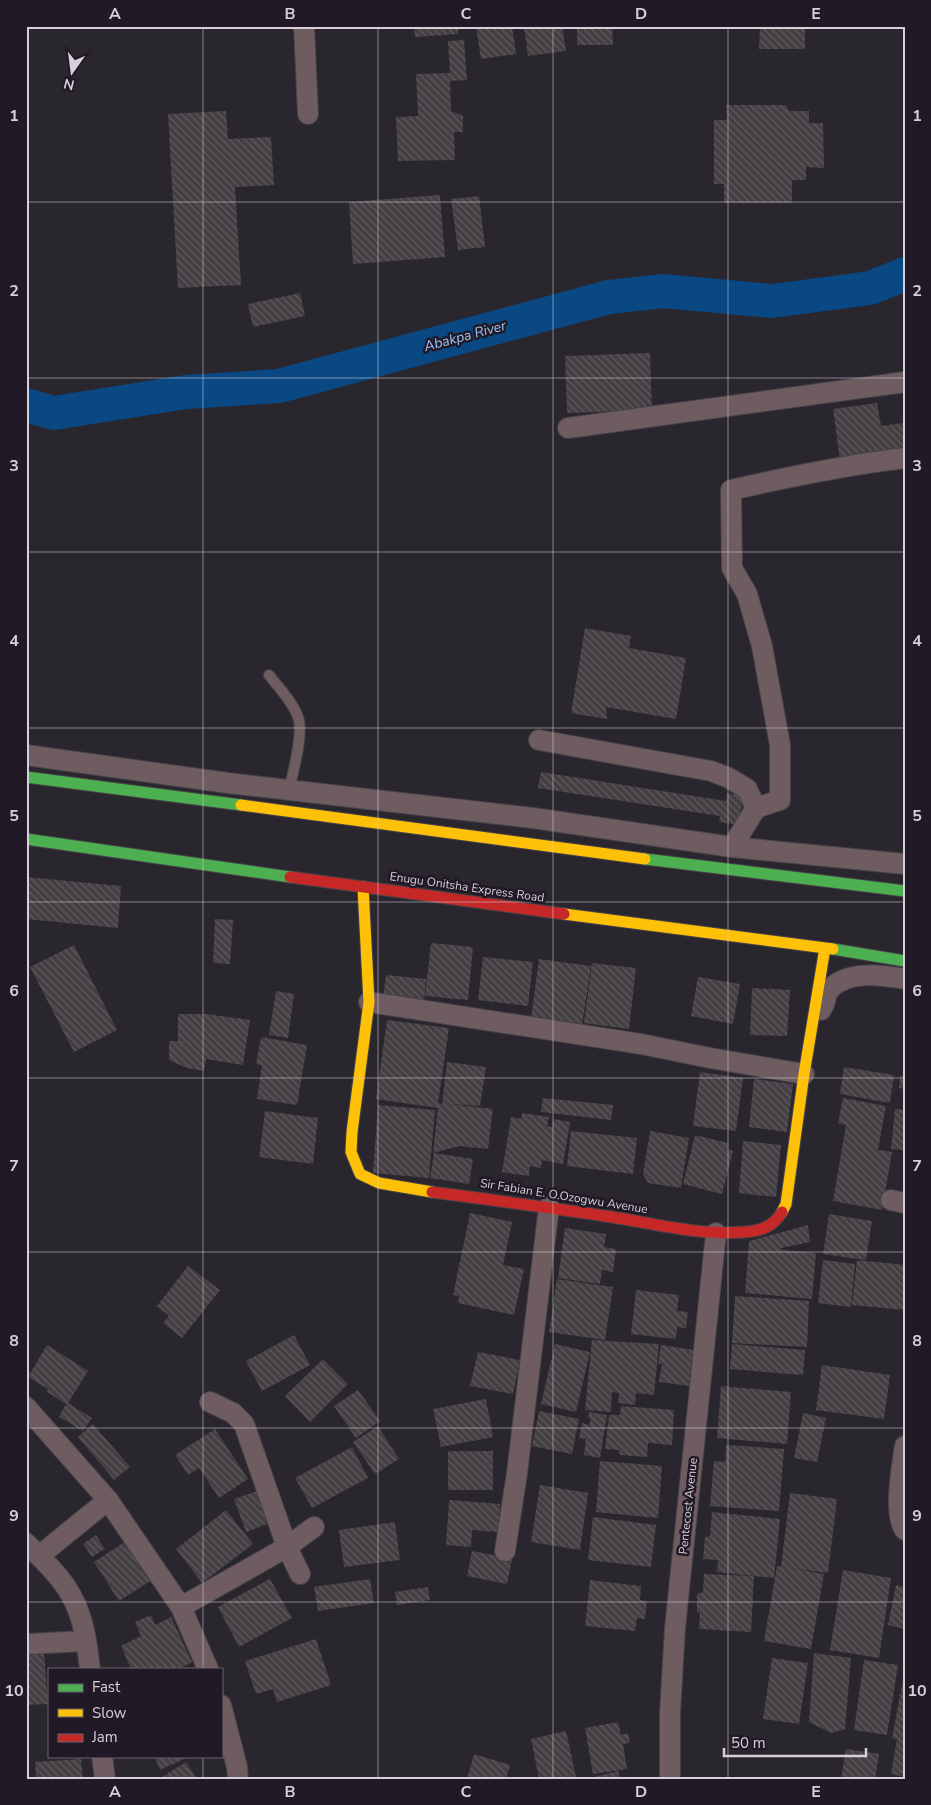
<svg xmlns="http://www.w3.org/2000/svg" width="931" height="1805" viewBox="0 0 931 1805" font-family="'Nunito Sans',sans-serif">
<defs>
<pattern id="building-back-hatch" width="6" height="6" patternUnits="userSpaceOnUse" patternTransform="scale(1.25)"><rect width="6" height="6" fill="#443f42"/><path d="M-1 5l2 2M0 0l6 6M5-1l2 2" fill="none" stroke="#5e5a5d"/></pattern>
</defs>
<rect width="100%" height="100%" fill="#2a262d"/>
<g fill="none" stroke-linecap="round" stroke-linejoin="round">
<!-- river -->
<path stroke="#094883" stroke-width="34" d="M26 405 54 413 186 392 279 386 609 297 663 291 772 301 870 288 905 274"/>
</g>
<!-- building -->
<path fill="url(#building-back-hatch)" d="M414 26H458V34L415 37Z
M476 26H512L516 54 481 59Z
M524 26H562L566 51 528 56Z
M577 26H612L613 45H577Z
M760 26H805V49H759Z
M464 40 467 80 450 81 451 111 463 116V132H454L455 160 398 161 396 117 418 116 416 74 450 73 448 41Z
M726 105H786L789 111H809V123H823L824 168 806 167V180H792V203H724V184H714V120H727Z
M226 111 228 139 271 137 274 185 235 187 241 285 178 288 168 114Z
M440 195 445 257 353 264 349 202Z
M479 196 485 247 458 250 451 199Z
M300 293 305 316 253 327 248 304Z
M650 353 652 410 567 413 565 356Z
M877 403 881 426 903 423 905 451 840 460 833 409Z
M585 628 631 636 629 648 686 658 676 719 606 707 607 719 571 713Z
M541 772 726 801 727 793 743 796 739 825 719 822 720 816 538 788Z
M26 877 121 886 118 928 26 919Z
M215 919 233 920 230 964 213 963Z
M431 943 473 947 468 1000 425 996Z
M74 945 117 1030 74 1052 30 967Z
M483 957 533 962 528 1006 478 1000Z
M539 959 591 966 582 1026 531 1018Z
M592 963 636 968 629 1029 584 1023Z
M386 975 426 979 424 1002 383 998Z
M698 977 740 984 733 1024 691 1016Z
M752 988 790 990 787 1036 750 1035Z
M276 991 294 994 288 1038 269 1035Z
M178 1014H206L250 1020 243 1065 206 1059 204 1071 187 1068 169 1060V1041H178Z
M387 1020 449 1028 438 1103 442 1104 447 1062 486 1067 480 1106 448 1104 493 1109 488 1149 460 1146 433 1153 438 1108 376 1099Z
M261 1037 307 1045 297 1105 257 1099 262 1065 256 1064Z
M844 1067 894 1075 890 1103 840 1094Z
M700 1072 743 1078 736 1131 693 1126Z
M900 1076H905V1089L899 1088Z
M754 1079 793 1084 787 1132 749 1127Z
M543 1098 613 1105 611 1120 541 1112Z
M843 1098 886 1106 878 1150 892 1152 882 1210 833 1201 846 1125 838 1123Z
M378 1105 435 1110 429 1178 373 1173Z
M895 1109 905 1110V1150L891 1149Z
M265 1111 318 1118 313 1164 259 1157Z
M522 1113 549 1117 547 1126 552 1127 553 1119 570 1122 563 1164 542 1160 541 1168 530 1166 529 1176 502 1172 511 1117 521 1119Z
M571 1131 637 1138 633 1174 567 1166Z
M650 1131 689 1138 681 1188 648 1183 643 1174Z
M695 1135 728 1143 727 1149 733 1151 722 1194 683 1184Z
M743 1141 781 1145 776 1197 739 1193Z
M434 1153 473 1159 469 1184 430 1178Z
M470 1213 512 1222 503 1265 524 1269 514 1315 458 1303 459 1296 453 1295Z
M829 1214 872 1221 866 1260 823 1254Z
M808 1225 810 1242 781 1248 782 1250 816 1253 812 1299 745 1293 749 1241Z
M565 1228 606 1234 604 1247 616 1249 613 1272 602 1270 600 1284 558 1278Z
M823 1260 855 1264 851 1307 818 1303Z
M857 1260 905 1265V1310L852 1305Z
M188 1266 220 1290 182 1338 163 1323 169 1316 157 1306Z
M557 1279 613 1287 605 1340 549 1332Z
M636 1290 679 1295 677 1311 688 1312 686 1328 677 1327 676 1339 631 1334Z
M735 1296 809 1301 807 1347 732 1343Z
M294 1335 310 1365 262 1391 246 1361Z
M592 1340 659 1344 654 1395 636 1393 635 1405 618 1403 619 1393 612 1392 611 1412 585 1410Z
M555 1344 590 1352 576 1412 541 1404Z
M732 1344 805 1350 803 1375 730 1369Z
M47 1345 88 1371 68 1403 92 1418 83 1431 59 1417 66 1404 47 1392 48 1389 28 1377Z
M661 1345 694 1350 689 1386 659 1382 662 1364H658Z
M478 1352 520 1360 513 1394 470 1386Z
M323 1359 348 1384 310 1422 285 1396Z
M822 1365 890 1375 884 1419 816 1410Z
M721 1386 791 1392 787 1444 717 1438Z
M358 1390 380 1421 356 1438 334 1406Z
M486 1399 493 1437 441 1447 433 1409Z
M621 1406 674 1410 672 1445 648 1443 647 1457 620 1455 619 1450 605 1449 609 1415H620Z
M539 1411 579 1419 572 1454 532 1446Z
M589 1412 607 1415 600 1458 584 1455 586 1439 579 1438 582 1423 589 1425 591 1419 588 1418Z
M803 1413 826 1418 817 1462 794 1458Z
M93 1424 130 1467 114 1480 78 1437Z
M378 1426 399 1459 375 1474 353 1442Z
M215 1429 248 1479 219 1498 199 1468 188 1475 175 1455Z
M726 1445 784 1449 779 1511 710 1506 714 1461 725 1462Z
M352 1447 368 1478 312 1508 295 1478Z
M448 1451H493V1490H448Z
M600 1461 662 1466 658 1518 596 1512Z
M540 1485 588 1493 580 1550 531 1542Z
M260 1490 272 1522 246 1532 234 1499Z
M790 1493 837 1499 828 1573 791 1568 824 1574 811 1649 764 1641 777 1566 781 1567Z
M449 1500 500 1504 498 1532 472 1530 471 1547 446 1545Z
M226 1510 253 1544 202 1583 176 1549Z
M712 1512 780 1519 774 1578 717 1572 718 1560 703 1559 705 1537 710 1536Z
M593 1517 656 1525 651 1567 588 1560Z
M395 1522 400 1560 344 1567 339 1530Z
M96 1535 105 1549 92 1557 83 1544Z
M126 1541 152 1580 119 1601 94 1562Z
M472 1551 512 1559 507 1584 467 1576Z
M843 1570 891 1578 879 1658 830 1650Z
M704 1574 754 1576 751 1632 699 1629 700 1612H697V1594L703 1592Z
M270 1579 292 1618 239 1647 218 1607Z
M370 1579 374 1603 318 1611 314 1587Z
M590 1580 641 1586 640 1600 647 1601 645 1619 637 1618 635 1631 585 1626Z
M896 1585 905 1587V1629L888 1625Z
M428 1587 430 1600 397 1605 395 1592Z
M151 1615 155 1625 171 1617 192 1662 179 1669H131L121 1646 141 1636 135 1622Z
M316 1639 331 1685 277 1702 273 1689 256 1694 245 1661Z
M44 1653 48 1704 26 1705V1654Z
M814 1653 851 1658 845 1729 831 1733 809 1722Z
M772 1658 808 1663 799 1724 763 1719Z
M864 1660 898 1665 887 1735 854 1730Z
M904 1675 905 1676V1777L891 1774 897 1739 892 1738Z
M618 1722 621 1735 628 1733 630 1743 623 1744 627 1769 593 1774 585 1728Z
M566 1731 576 1777 539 1779 531 1739Z
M846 1749 879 1754 875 1779H841Z
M474 1754 510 1765 506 1779H467Z
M154 1756H191L160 1770Z
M81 1759 83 1779H36L35 1762Z
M186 1762 197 1779H159Z
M618 1771 620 1779H590V1778Z"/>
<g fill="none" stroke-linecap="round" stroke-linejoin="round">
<defs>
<path id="lane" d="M269 675C279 688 292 701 298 717 304 732 293 773 289 790"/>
<path id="street" d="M304 26 308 114
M568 428 905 382
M539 740 711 771 729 778 747 789 756 808 732 847
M26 755 228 783 533 818 732 847 905 864
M756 808 780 800V745L762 646 747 594 732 568 731 490C788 477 846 465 905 458
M369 1002 641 1044 710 1058 804 1074
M821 1010C826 1004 825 994 830 989 848 970 882 975 905 979
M891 1200 905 1203
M210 1402 233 1413 244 1424 287 1547 300 1574
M26 1407 108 1500 181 1607 287 1547 314 1527
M905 1446C902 1465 893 1515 905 1530
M26 1543C42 1559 61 1576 72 1597 84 1619 87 1644 90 1669
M505 1551 517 1473 549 1207
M39 1556 108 1500
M181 1607 208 1669
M26 1644 86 1641
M221 1705 237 1767 238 1779
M102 1756 105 1779
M670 1779V1713L675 1628 716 1233"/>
<path id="fast" d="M26 777 241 805
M26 839 290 877
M645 859 905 891
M833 949 905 961"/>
<path id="slow" d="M241 805 645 859
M363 887 369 1002 352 1132 351 1152 360 1174 379 1183 432 1192
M564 914 833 949
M782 1212 786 1204 804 1074 825 948"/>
<path id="jam" d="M290 877 564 914
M432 1192C492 1200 553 1208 612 1217 655 1224 701 1236 744 1232 761 1231 773 1227 782 1212"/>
</defs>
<!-- lane casing -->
<use href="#lane" stroke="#454248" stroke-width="12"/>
<!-- street casing -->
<use href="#street" stroke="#454248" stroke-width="22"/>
<!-- fast casing -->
<use href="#fast" stroke="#454248" stroke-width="13"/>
<!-- slow casing -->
<use href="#slow" stroke="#454248" stroke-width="13"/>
<!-- jam casing -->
<use href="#jam" stroke="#454248" stroke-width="13"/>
<!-- lane -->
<use href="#lane" stroke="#6e5c61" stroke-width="10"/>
<!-- street -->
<use href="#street" stroke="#6e5c61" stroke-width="20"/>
<!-- fast -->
<use href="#fast" stroke="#4caf50" stroke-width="11"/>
<!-- slow -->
<use href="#slow" stroke="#ffc107" stroke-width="11"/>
<!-- jam -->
<use href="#jam" stroke="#c62828" stroke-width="11"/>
</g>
<!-- grid -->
<path fill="none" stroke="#d5d0d9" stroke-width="1" stroke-opacity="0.55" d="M203 26V1669M378 26V1779M553 26V1779M728 26V1779M26 202H905M26 378H905M26 552H905M26 728H905M26 902H905M26 1078H905M26 1252H905M26 1428H905M26 1602H905M203 1756V1779"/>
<g text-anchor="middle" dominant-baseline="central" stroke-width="5" stroke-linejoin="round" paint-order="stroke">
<!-- street labels -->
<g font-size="12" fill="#d5d0d9" stroke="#221926">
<text transform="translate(467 887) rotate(8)">Enugu Onitsha Express Road</text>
<text transform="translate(564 1196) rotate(9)">Sir Fabian E. O.Ozogwu Avenue</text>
<text transform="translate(688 1506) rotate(-84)">Pentecost Avenue</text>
</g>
<!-- water labels -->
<g font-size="14" font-style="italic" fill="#99c8fe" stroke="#221926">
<text transform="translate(465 336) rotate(-15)">Abakpa River</text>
</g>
</g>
<!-- border -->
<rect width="931" height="1805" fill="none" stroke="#221926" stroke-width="55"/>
<!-- legend -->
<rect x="48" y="1668" width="175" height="90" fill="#221926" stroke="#6a626e"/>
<rect x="58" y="1684" width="25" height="8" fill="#4caf50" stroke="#6a626e"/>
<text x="92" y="1692" font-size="15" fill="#d5d0d9">Fast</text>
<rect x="58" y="1709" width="25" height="8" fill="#ffc107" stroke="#6a626e"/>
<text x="92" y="1718" font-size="15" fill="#d5d0d9">Slow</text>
<rect x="58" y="1734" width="25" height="8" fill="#c62828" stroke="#6a626e"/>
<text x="92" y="1742" font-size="15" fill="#d5d0d9">Jam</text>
<!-- north arrow -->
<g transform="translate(72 72) rotate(194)" stroke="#221926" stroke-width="4" paint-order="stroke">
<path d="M0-4L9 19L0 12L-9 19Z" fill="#d5d0d9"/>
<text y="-8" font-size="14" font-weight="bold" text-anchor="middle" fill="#d5d0d9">N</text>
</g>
<!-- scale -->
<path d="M724 1748v8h142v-8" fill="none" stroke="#d5d0d9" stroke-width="2.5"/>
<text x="731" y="1748" font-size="15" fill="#d5d0d9" stroke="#221926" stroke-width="4" paint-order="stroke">50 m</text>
<rect x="28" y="28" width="876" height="1750" fill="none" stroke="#d5d0d9" stroke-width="2"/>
<g font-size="16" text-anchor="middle" font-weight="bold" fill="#d5d0d9">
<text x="115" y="19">A</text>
<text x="290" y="19">B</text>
<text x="466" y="19">C</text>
<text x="641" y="19">D</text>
<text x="816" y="19">E</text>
<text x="14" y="121">1</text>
<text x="917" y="121">1</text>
<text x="14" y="296">2</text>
<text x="917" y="296">2</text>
<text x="14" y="471">3</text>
<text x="917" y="471">3</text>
<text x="14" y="646">4</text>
<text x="917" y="646">4</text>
<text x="14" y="821">5</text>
<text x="917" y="821">5</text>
<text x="14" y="996">6</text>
<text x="917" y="996">6</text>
<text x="14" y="1171">7</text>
<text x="917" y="1171">7</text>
<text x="14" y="1346">8</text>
<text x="917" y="1346">8</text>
<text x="14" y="1521">9</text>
<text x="917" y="1521">9</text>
<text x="14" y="1696">10</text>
<text x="917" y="1696">10</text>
<text x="115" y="1797">A</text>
<text x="290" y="1797">B</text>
<text x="466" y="1797">C</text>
<text x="641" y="1797">D</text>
<text x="816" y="1797">E</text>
</g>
</svg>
